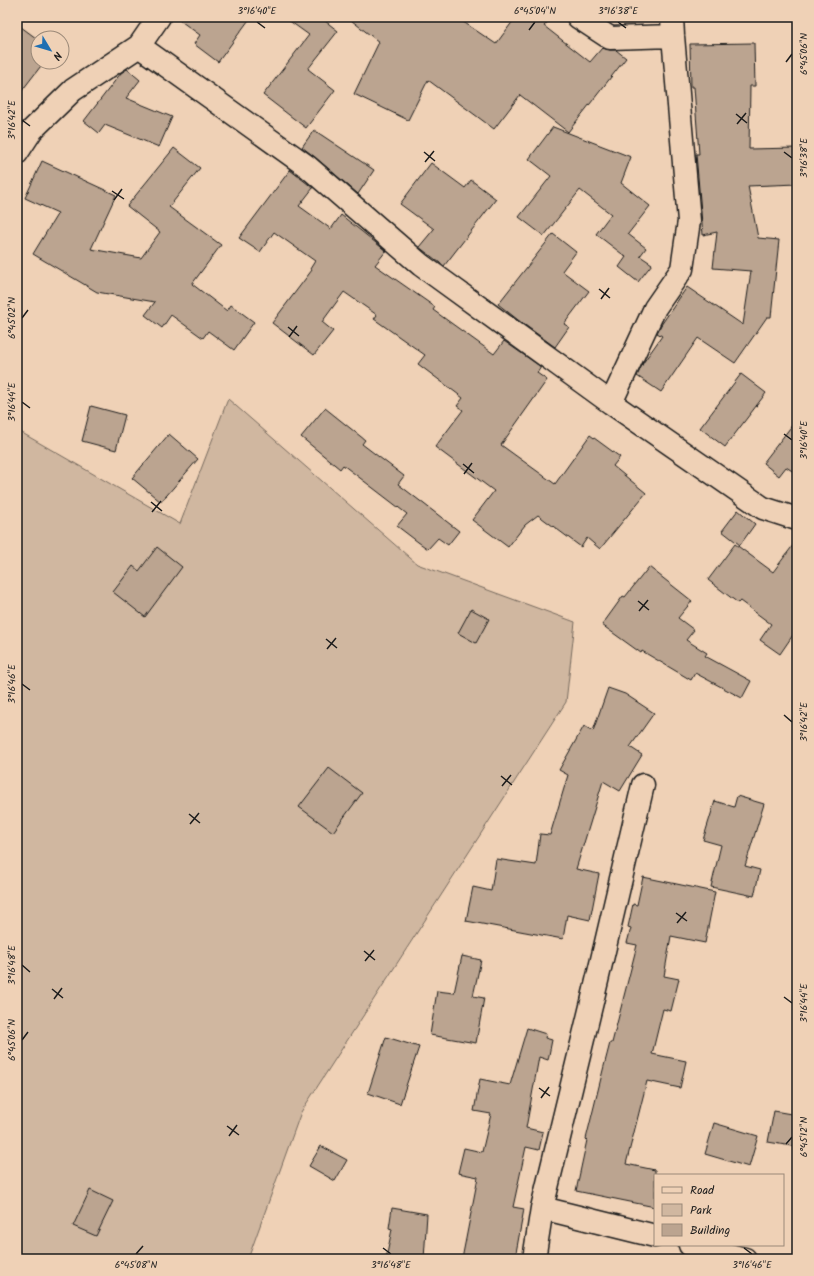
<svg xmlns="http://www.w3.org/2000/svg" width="814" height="1276" viewBox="0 0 814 1276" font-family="Kalam,sans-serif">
<rect width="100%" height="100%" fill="#efd1b6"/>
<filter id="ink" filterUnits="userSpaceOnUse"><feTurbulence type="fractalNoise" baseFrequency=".025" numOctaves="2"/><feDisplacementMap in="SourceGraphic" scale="8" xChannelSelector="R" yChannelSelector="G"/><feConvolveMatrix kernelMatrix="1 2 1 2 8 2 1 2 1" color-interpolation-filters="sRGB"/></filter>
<g filter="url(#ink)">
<!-- green -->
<path fill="#d0b7a0" stroke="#766a5e" d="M228 399 417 564 575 622 566 702 301 1112 248 1259H17V430L180 524Z"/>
<!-- building -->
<path fill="#bba490" stroke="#1c1c1c" d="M175 17H251L218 62 194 44 200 35Z
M284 17H320L338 31 308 69 335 90 306 128 263 95 309 35Z
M347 17H456L496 44 516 17H552L544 26 590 62 602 48 610 50H616L626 58 568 132 520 95 494 129 428 80 408 120 354 94 379 42Z
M17 24 36 38 37 37 39 38 38 62H44L17 97Z
M754 43 755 86H750L749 149 797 148V184L748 186 758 238 779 240 771 317H767L735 363 698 338 661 392 637 376 643 363 662 336 657 333 661 325 687 287 743 325 751 271 713 268 717 232 703 235 696 154H699L694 87H691L690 44Z
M127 69 140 80 126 98 172 117 159 147 105 125 99 133 84 121 121 73Z
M553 127 631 157 621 183 650 206 628 234 646 248 640 256 652 264 638 282 619 267 626 257 596 234 611 214 580 190 544 236 519 217 551 176 529 159Z
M314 130 374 170 358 194 316 158 302 147Z
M174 148 200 168 169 207 221 245 192 284 227 311 231 305 254 322 234 350 208 331 203 338 171 315 162 328 145 315 155 302 97 292 33 254 58 213 25 198 42 161 116 195 91 249 141 258 160 232 127 206Z
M431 163 465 188 471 180 496 199 444 266 419 247 434 229 400 204Z
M290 170 313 188 299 206 331 229 341 215 386 251 375 265 435 307 433 310 494 354 504 341 541 367 537 373 547 380 501 445 555 484 590 435 620 457 613 466 646 493 600 549 587 538 581 547 538 515 525 525 508 547 472 520 494 491 435 447 463 410 457 406 463 398 418 364 425 355 374 319 377 315 344 292 322 322 333 331 314 355 272 323 312 270 310 269 315 261 274 232 260 252 239 238Z
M553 234 576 252 562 271 589 291 564 324 569 327 555 347 518 320 498 304Z
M741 374 766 393 725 447 700 428Z
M91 406 125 415 116 450 82 441Z
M325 408 365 440 362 444 404 476 398 484 459 531 448 545 438 538 428 549 418 542 397 526 407 514 343 465 340 469 301 437Z
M797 419V474L786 467 779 476 763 463Z
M169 434 198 459 161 502 132 478Z
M738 510 755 524 740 545 722 531Z
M797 540V629L780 654 760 640 771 624 740 601 738 603 708 580 735 544 773 572Z
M157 547 182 567 145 617 113 592 133 566 139 571Z
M649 567 692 601 678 618 694 630 686 640 707 653 705 656 751 681 742 698 695 673 691 680 642 651 641 653 602 625 623 596 625 597Z
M471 609 489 619 476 643 458 633Z
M608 688 625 694 654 713 630 747 642 755 620 791 603 781 576 869 599 874 590 920 567 915 563 939 466 921 473 887 491 891 496 859 536 865 540 834 550 835 568 775 559 770 584 726 593 731Z
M329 768 362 793 333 832 299 807Z
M737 796 764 804 745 866 760 870 754 896 711 887 721 845 703 840 715 801 734 807Z
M643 877 715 892 705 943 671 936 664 976 679 979 671 1011 663 1009 652 1054 686 1061 680 1088 647 1081 626 1164 655 1170V1207L576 1191 587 1140 586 1139 603 1070 610 1043H612L637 945 627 943 631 928 628 927 633 904 637 905Z
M462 956 481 960 473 996 484 998 476 1043 430 1035 437 991 454 993Z
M527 1028 546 1034 545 1038 552 1040 548 1060 539 1057 526 1128 543 1132 539 1150 526 1147 513 1207 524 1209 515 1258 497 1254 496 1259H462L478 1177 458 1173 464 1148 482 1152 491 1114 474 1111 480 1079 510 1085Z
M386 1037 419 1047 400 1104 368 1093Z
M774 1111 797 1115V1147L768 1142Z
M714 1123 758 1136 749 1167 705 1154Z
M321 1146 347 1160 335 1181 309 1166Z
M90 1190 113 1201 96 1236 73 1226Z
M392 1208 427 1214 424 1259H386L392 1229 389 1228Z"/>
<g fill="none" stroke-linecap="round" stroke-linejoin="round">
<defs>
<path id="minor" d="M159 17 139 46 308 167 421 265 611 403 763 508 797 519
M578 17 610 38 673 36
M17 153 32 130 73 90 139 46
M611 403 655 308 682 269 689 221 673 36 672 17
M542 1208 655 1236
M690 1245 745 1259
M534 1259 542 1208 592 1002 643 785"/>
</defs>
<!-- minor casing -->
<use href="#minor" stroke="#1c1c1c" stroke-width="25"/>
<!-- minor -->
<use href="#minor" stroke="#efd1b6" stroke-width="22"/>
</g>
</g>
<!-- ticks -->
<path fill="none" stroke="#1c1c1c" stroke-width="1.5" d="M257 22 265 28M618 22 626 28M529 30 535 22M786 62 792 54M736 114 747 123M22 120 30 126M737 124 746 113M424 152 435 161M784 152 792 158M425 162 434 151M112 191 124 199M114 200 122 189M599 289 610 298M601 299 609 288M22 318 28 310M288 327 299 336M289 337 297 326M22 402 30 408M784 434 792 440M463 464 474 473M464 474 472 463M151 502 162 511M152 512 161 501M638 601 649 610M639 611 648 600M326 639 337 648M327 649 336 638M22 684 30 690M784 715 792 722M501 776 512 785M502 786 511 775M189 814 200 823M190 824 199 813M676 913 687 921M677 923 686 912M364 951 375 960M365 961 374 950M22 965 30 972M52 989 63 998M784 997 792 1003M54 999 62 988M22 1040 28 1032M539 1088 550 1096M541 1098 549 1087M227 1126 239 1135M229 1136 237 1125M786 1144 792 1137M383 1248 391 1254M744 1248 752 1254M136 1254 143 1246"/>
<!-- margin -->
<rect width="814" height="1276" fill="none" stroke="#efd1b6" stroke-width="44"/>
<!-- legend -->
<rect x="654" y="1174" width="130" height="72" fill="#efd1b6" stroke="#9b8978"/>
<rect x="662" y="1187" width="20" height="6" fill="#efd1b6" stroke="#9b8978"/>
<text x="690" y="1194" font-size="12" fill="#1c1c1c">Road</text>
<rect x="662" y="1204" width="20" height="12" fill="#d0b7a0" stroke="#9b8978"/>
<text x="690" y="1214" font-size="12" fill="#1c1c1c">Park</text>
<rect x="662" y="1224" width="20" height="12" fill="#bba490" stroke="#9b8978"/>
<text x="690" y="1234" font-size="12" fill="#1c1c1c">Building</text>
<!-- north arrow -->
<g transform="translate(50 50) rotate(128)"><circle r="19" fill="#efd1b6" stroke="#9b8978"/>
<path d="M0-3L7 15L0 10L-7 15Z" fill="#1f6fb2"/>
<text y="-6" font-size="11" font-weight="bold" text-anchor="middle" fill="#1c1c1c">N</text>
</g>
<rect x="22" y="22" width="770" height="1232" fill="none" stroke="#1c1c1c" stroke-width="1.5"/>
<g font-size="10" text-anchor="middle" fill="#1c1c1c">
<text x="257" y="14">3°16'40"E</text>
<text x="535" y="14">6°45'04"N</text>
<text x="618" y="14">3°16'38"E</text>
<text transform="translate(803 54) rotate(-90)" y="4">6°45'06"N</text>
<text transform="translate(11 120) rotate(-90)" y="4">3°16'42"E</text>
<text transform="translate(803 158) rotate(-90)" y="4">3°16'38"E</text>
<text transform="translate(11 318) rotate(-90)" y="4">6°45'02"N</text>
<text transform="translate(11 402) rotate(-90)" y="4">3°16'44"E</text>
<text transform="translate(803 440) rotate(-90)" y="4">3°16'40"E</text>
<text transform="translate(11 684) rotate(-90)" y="4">3°16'46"E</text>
<text transform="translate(803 722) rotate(-90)" y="4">3°16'42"E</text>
<text transform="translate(11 965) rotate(-90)" y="4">3°16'48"E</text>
<text transform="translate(803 1003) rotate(-90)" y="4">3°16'44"E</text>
<text transform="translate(11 1040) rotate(-90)" y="4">6°45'06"N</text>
<text transform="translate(803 1137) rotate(-90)" y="4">6°45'12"N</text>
<text x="136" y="1268">6°45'08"N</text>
<text x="391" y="1268">3°16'48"E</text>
<text x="752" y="1268">3°16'46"E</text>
</g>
</svg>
